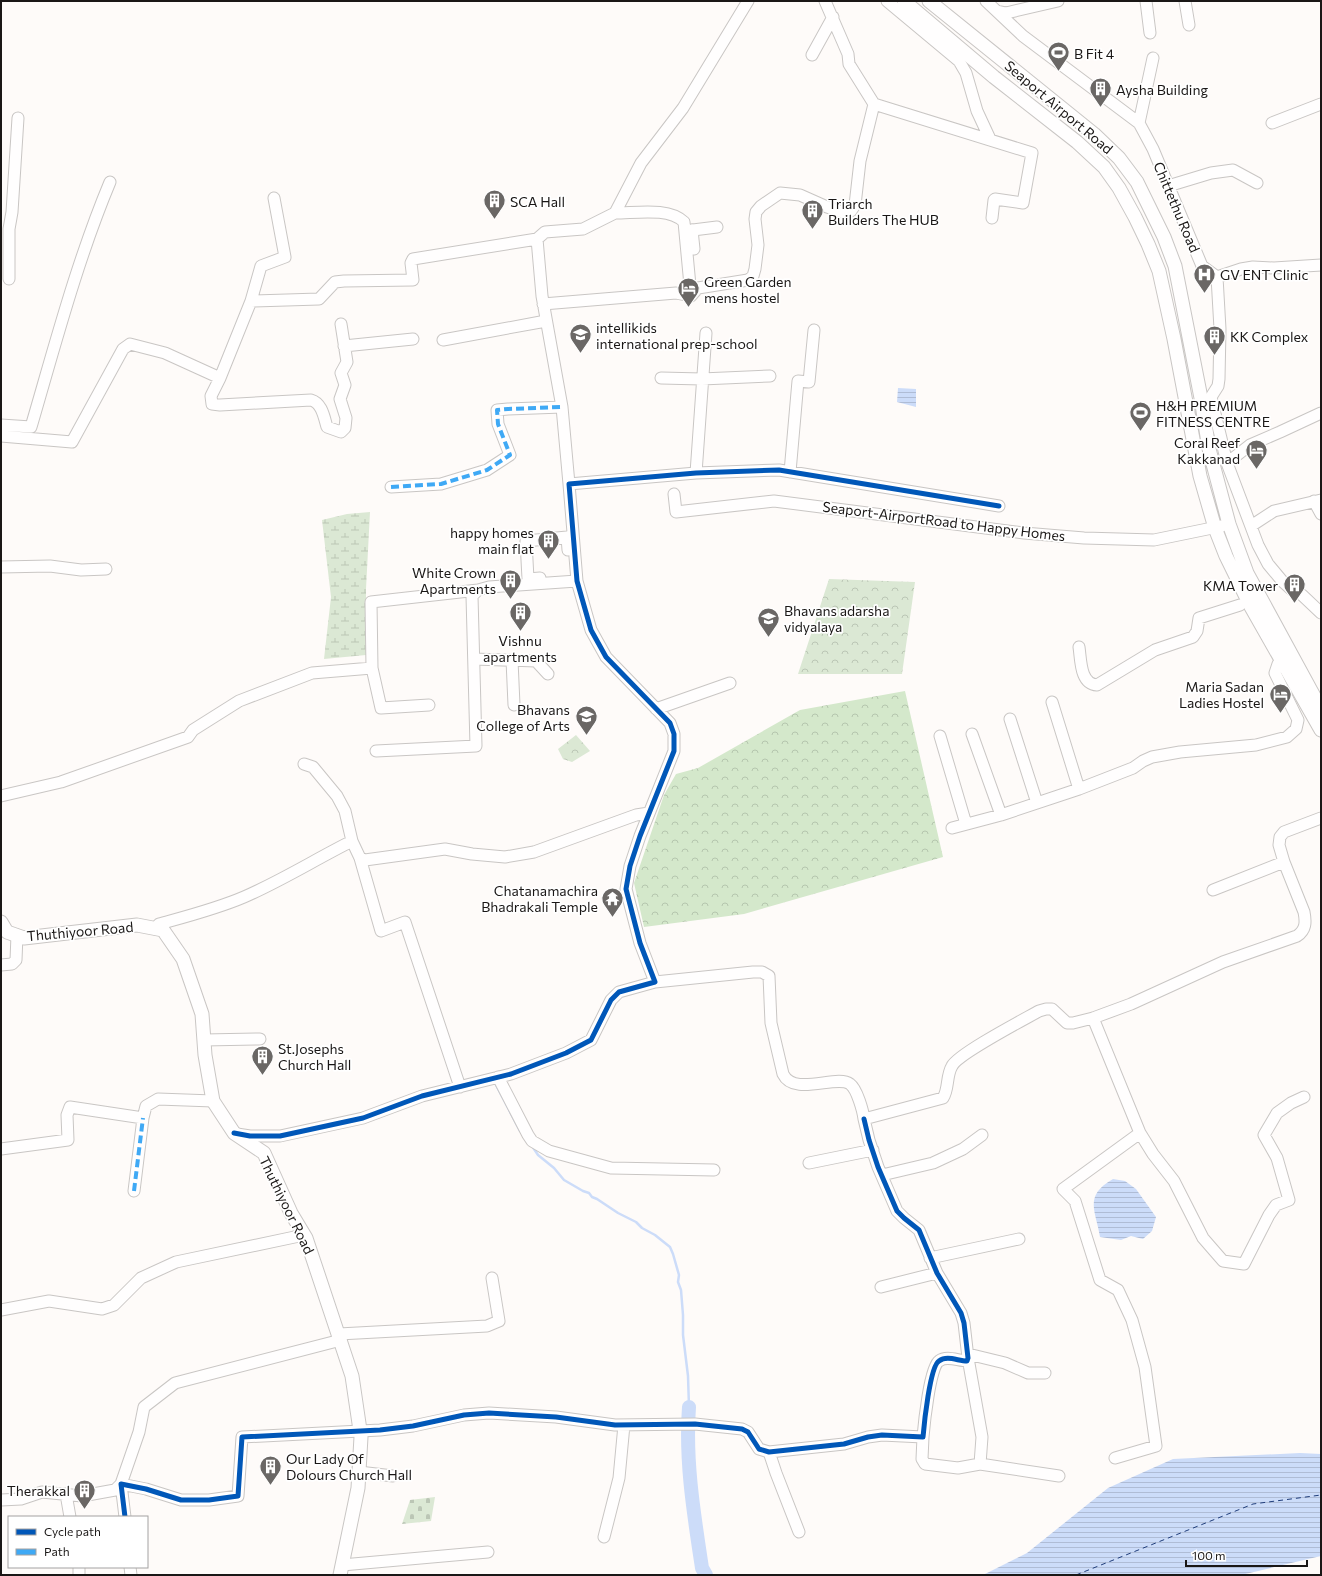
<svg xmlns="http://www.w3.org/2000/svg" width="1322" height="1576" viewBox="0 0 1322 1576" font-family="Commissioner,sans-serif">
<defs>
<pattern id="forest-crowns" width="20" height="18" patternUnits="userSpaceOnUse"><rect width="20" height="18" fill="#d4e8cb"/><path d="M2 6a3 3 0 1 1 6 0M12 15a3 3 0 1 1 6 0" fill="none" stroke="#b5c6ae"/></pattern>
<pattern id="wetland-marsh" width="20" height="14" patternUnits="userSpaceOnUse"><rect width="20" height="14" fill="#dbe8d4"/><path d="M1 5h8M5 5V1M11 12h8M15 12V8" fill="none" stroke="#bbc6b5"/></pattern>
<pattern id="cemetery-stones" width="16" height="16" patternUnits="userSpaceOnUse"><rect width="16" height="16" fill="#dbe8d4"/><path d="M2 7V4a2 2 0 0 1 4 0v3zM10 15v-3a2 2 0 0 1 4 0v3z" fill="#bbc6b5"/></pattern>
<pattern id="park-crowns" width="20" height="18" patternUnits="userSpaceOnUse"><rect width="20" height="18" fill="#dbe8d4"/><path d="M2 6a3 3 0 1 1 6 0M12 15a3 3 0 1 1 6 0" fill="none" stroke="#bbc6b5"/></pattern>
<pattern id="water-rules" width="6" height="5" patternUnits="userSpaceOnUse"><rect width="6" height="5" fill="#ccdcf9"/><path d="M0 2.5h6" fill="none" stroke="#afbcd5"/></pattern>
</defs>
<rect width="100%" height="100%" fill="#fefbf9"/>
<!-- forest -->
<path fill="url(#forest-crowns)" d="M905 691 943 857 744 914 644 927 634 883 664 795 676 774 698 768 800 710Z"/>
<!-- wetland -->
<path fill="url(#wetland-marsh)" d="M370 512 366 589V655L324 659 331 597 322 520 347 514Z"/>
<!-- cemetery -->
<path fill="url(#cemetery-stones)" d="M435 1497 431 1521 402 1524 410 1500Z"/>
<!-- park -->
<path fill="url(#park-crowns)" d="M829 579 915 582 902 674H798Z
M576 735 590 751 572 762 563 759 558 749Z"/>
<!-- water -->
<path fill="url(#water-rules)" d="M898 388 916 389V407L897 402Z
M1113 1179 1125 1181 1136 1189 1156 1217 1152 1231 1143 1239 1131 1236 1121 1240 1100 1237C1096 1211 1083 1196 1113 1179Z
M1300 1453 1321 1454V1556L1241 1575H983L1027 1553 1108 1488 1173 1459Z"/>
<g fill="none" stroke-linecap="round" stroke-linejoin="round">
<!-- stream -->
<path stroke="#ccdcf9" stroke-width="2.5" d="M494 1081 520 1131
M532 1146 538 1155 554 1168 564 1180 583 1191 589 1193 592 1197 597 1199 618 1213 636 1222 642 1228 655 1235 670 1247 673 1254 679 1275 678 1282 681 1290 683 1315V1335L688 1376 689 1407"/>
<!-- river -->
<path stroke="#ccdcf9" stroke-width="14" d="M689 1407C685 1461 694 1515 702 1568L706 1575"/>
<!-- ferry -->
<path stroke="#1f3d7b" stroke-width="1" stroke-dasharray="5 4" stroke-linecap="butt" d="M1076 1575 1253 1504 1321 1495"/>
<defs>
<path id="minor" d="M887 1 959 61 966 73 977 111 990 139
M986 1 1023 36 1139 123 1153 149 1202 266 1217 277 1220 329 1219 379 1218 386 1211 397 1227 463 1258 545 1268 564 1283 582 1292 590 1302 595 1321 613
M1146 1 1150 33
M1185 1 1189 25
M997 11 1006 13 1058 1
M812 55 833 17
M874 104 1032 153 1023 203 995 199 994 200 992 218
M1139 123 1153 58
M1272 123 1321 104
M1168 186 1211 173 1233 170 1257 183
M615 213C636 213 669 207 684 222L691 296
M692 230 694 249
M685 231 717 227
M1217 277 1241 269 1253 267 1274 268 1321 265
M9 279V229L12 212 18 118
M251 301 261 266 285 257 274 198
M543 304 676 293 691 296 698 288 748 280 753 276 755 269 758 245 755 219 756 212 761 206 780 193 800 195 827 207 846 213 851 211 855 205 860 161 874 104 849 64 848 54 825 1
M443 340 546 321
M344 346 413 339
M220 378 211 396 212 404 220 405 311 400C322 403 324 417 327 427L341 432 345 428 346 418 340 399 345 385 341 373 347 362 341 324
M661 378 702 379 770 376
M1 425 31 427C55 345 77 261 110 182
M1 436 72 442 123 349 130 344 165 353 220 378 251 301 319 299 335 282 344 281 413 280 411 263 413 259 537 239
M1227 463 1250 445 1280 432 1321 413
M790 472 798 381 809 382 814 330
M696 473 706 333
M569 484 562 407 542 296 537 239 545 232 583 229 615 213 641 163 683 108 748 1
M391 487 441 484 487 470 510 455 498 424 497 410 508 409 562 407
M674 494 676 512 774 501 1024 533 1084 538 1154 540 1222 526
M1314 501 1321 514
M1251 526 1274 511 1321 500
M1 567 50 566 81 570 106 569
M540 578 528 579 526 541 567 537 568 550
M1079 647C1081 660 1080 684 1097 685L1155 650 1193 637 1197 631 1199 618 1240 605
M474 659 536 661 548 674
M512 660 514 705
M372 668 381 708 429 705
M1052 702 1079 789
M656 709 730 683
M1010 719 1037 803
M972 734 1001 815
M940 736 966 824
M376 751 476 746 472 596 478 590 489 587 577 581
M304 764 313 767 337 796 345 811 352 841
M1 796 61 782 188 737 193 730 239 701 312 673 372 668 371 602 478 590
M952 828 1001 815 1079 789 1133 768 1143 761 1152 757 1180 752 1256 745 1287 737 1296 729 1298 720 1275 673 1278 664 1288 657
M360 858 381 931 405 922 460 1087
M1213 890 1284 862
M155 929 159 924C188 916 216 909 244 897 281 881 316 859 352 841L360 858 365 860 445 849 472 854 505 857 534 852 636 815 649 813
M1 965 12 964 16 960 17 935
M655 982 753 972H762L769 976 771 1023 783 1074C794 1097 837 1074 850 1084 857 1089 863 1111 864 1119L943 1098C949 1089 946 1076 952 1066 958 1054 1023 1020 1039 1011L1046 1009H1052L1067 1023H1073L1093 1018 1131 1004 1223 962 1297 936C1306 930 1306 922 1304 912L1284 862 1279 845 1280 837 1284 832 1321 818
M1093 1018 1140 1133 1153 1154 1174 1181 1203 1238 1223 1261 1244 1264 1269 1215 1276 1205 1289 1200 1277 1158 1264 1135 1277 1113 1291 1103 1304 1097
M204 1040 260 1039
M498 1077 528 1135 532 1141 549 1151 611 1168 714 1170
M237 1134 250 1136H280L363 1118 422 1096 511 1074 566 1053 591 1040 611 1000 619 992 655 982 640 943 626 889 630 866 640 836 674 751V734L670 723 606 657 591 630 577 581 569 484 696 473 779 470 999 506
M1 1149 68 1140 67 1115 70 1107 143 1118 146 1106 158 1099 213 1101
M809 1163 873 1150
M882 1175 933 1163 963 1149 982 1135
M134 1191 143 1118
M930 1258 1019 1239
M881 1287 937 1273
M1 1310 49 1301 102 1309 114 1305 141 1278 176 1262 304 1235
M339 1334 487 1326 499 1321 492 1278
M968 1354 1005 1363 1028 1373H1045
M968 1358 982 1437 980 1464
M923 1437 922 1459 925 1464 958 1468 980 1464 1059 1476
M769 1452 776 1473 799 1532
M1115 1458 1156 1446 1145 1367 1132 1320 1118 1290 1100 1280 1075 1201 1063 1189 1140 1133
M359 1472 393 1476
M66 1494 70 1517
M1 1500 21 1499 42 1492 82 1496 115 1490 121 1484 139 1432 144 1407 175 1383 341 1340
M125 1517 121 1484 146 1489 181 1500H209L238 1496 242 1437 380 1430 413 1426 464 1415 489 1413 556 1417 615 1425 695 1424 742 1429 748 1432 759 1449 769 1452 844 1444 868 1437 882 1435 923 1437C924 1425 930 1366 939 1361 947 1355 958 1361 967 1361L968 1358 964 1323 961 1313 937 1273 919 1230 904 1218 897 1211 878 1167 869 1140 864 1119
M604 1537 619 1478 624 1425
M342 1565 488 1552
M79 1567V1575
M130 1567 131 1575"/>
<path id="major" d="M904 1 994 77 1077 142 1104 167 1119 188 1135 217 1148 244 1159 271 1174 339 1200 476 1215 528 1226 556 1250 605 1321 730
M929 1 1094 134 1119 158 1137 182 1164 237 1175 266 1201 398 1209 449 1229 524 1247 573 1321 709
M1 922 7 932 24 938 137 925 163 930 183 959 202 1014 205 1055 213 1101 234 1133 264 1153 291 1213 306 1238 352 1376 361 1437 358 1488 340 1575"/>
</defs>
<!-- minor casing -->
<use href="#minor" stroke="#c9c6c4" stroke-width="13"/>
<!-- major casing -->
<use href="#major" stroke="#c9c6c4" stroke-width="15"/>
<!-- minor -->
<use href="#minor" stroke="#fffefe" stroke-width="11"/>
<!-- major -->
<use href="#major" stroke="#fffefe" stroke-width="13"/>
<!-- quiet -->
<path stroke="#3fa9f5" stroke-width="4" stroke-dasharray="8 4" stroke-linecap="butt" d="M391 487 441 484 487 470 510 455 498 424 497 410 508 409 562 407
M134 1191 143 1118"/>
<defs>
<path id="cycleway" d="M234 1133 250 1136H280L363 1118 422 1096 511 1074 566 1053 591 1040 611 1000 619 992 655 982 640 943 626 889 630 866 640 836 674 751V734L670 723 606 657 591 630 577 581 569 484 696 473 779 470 999 506
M125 1517 121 1484 146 1489 181 1500H209L238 1496 242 1437 380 1430 413 1426 464 1415 489 1413 556 1417 615 1425 695 1424 742 1429 748 1432 759 1449 769 1452 844 1444 868 1437 882 1435 923 1437C924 1425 930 1366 939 1361 947 1355 958 1361 967 1361L968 1358 964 1323 961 1313 937 1273 919 1230 904 1218 897 1211 878 1167 869 1140 864 1119"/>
</defs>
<!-- cycleway casing -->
<use href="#cycleway" stroke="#fff" stroke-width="8"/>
<!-- cycleway -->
<use href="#cycleway" stroke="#0057b8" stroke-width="5"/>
</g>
<!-- icons -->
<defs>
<symbol id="stadium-pin" viewBox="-11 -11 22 30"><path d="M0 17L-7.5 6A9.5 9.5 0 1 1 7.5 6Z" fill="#6a6765" stroke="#fff"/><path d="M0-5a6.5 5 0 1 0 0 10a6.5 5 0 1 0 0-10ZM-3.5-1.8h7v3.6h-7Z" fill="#fff"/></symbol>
<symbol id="building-pin" viewBox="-11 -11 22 30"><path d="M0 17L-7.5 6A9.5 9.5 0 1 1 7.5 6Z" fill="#6a6765" stroke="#fff"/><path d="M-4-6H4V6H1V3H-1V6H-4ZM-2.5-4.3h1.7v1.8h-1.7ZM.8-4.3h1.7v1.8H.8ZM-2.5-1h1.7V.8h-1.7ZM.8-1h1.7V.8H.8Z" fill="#fff"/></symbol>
<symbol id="hospital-pin" viewBox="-11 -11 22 30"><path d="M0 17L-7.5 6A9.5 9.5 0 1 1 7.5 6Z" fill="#6a6765" stroke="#fff"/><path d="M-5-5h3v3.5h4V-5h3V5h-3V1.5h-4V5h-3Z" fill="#fff"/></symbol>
<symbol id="hotel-pin" viewBox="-11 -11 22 30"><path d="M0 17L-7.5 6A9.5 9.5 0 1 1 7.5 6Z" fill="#6a6765" stroke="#fff"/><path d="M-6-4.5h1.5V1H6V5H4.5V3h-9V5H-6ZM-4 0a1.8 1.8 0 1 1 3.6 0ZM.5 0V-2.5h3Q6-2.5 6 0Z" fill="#fff"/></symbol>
<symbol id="school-pin" viewBox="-11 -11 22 30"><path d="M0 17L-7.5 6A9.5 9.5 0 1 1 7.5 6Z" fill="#6a6765" stroke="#fff"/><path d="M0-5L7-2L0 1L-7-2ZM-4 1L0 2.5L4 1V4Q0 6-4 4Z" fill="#fff"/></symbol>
<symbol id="university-pin" viewBox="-11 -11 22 30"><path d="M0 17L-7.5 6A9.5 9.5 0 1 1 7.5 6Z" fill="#6a6765" stroke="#fff"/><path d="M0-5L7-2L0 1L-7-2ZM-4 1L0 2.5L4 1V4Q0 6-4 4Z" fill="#fff"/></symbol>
<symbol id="temple-pin" viewBox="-11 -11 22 30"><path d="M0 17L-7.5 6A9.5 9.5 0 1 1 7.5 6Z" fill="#6a6765" stroke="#fff"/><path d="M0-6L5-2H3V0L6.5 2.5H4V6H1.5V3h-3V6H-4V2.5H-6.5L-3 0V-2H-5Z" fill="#fff"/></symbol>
</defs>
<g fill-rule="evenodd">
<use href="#stadium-pin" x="1046" y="40" width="25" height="34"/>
<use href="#building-pin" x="1088" y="76" width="25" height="34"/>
<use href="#building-pin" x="482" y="188" width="25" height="34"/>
<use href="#building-pin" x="800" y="198" width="25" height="34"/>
<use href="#hospital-pin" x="1192" y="262" width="25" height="34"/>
<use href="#hotel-pin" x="676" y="276" width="25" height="34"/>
<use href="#school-pin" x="568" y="322" width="25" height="34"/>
<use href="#building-pin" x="1202" y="324" width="25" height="34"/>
<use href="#stadium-pin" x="1128" y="400" width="25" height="34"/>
<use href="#hotel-pin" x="1244" y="438" width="25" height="34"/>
<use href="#building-pin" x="536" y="528" width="25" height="34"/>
<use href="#building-pin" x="498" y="568" width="25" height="34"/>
<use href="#building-pin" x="1282" y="572" width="25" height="34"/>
<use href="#building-pin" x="508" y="600" width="25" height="34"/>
<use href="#school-pin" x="756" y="606" width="25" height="34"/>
<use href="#hotel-pin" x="1268" y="682" width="25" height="34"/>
<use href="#university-pin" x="574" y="704" width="25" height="34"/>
<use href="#temple-pin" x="600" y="886" width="25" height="34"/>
<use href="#building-pin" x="250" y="1044" width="25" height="34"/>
<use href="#building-pin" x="258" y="1454" width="25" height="34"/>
<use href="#building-pin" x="72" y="1478" width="25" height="34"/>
</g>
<g text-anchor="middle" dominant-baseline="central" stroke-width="3.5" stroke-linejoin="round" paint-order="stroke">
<!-- poi labels -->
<g font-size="14" fill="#1a1716" stroke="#fff" text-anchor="start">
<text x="1074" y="53">B Fit 4</text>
<text x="1116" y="89">Aysha Building</text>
<text x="510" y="201">SCA Hall</text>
<text x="828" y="203">Triarch<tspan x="828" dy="16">Builders The HUB</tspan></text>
<text x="1220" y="274">GV ENT Clinic</text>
<text x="704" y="281">Green Garden<tspan x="704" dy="16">mens hostel</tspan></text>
<text x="596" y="327">intellikids<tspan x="596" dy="16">international prep-school</tspan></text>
<text x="1230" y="336">KK Complex</text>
<text x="1156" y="405">H&amp;H PREMIUM<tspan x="1156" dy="16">FITNESS CENTRE</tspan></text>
<text x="1240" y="442" text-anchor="end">Coral Reef<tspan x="1240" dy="16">Kakkanad</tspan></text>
<text x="534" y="532" text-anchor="end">happy homes<tspan x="534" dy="16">main flat</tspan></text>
<text x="496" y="572" text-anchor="end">White Crown<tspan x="496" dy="16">Apartments</tspan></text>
<text x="1278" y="585" text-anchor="end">KMA Tower</text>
<text x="784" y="610">Bhavans adarsha<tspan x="784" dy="16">vidyalaya</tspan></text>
<text x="520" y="640" text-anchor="middle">Vishnu<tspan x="520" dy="16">apartments</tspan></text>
<text x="1264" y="686" text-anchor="end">Maria Sadan<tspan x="1264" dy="16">Ladies Hostel</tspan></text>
<text x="570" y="709" text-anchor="end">Bhavans<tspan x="570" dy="16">College of Arts</tspan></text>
<text x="598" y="890" text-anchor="end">Chatanamachira<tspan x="598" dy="16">Bhadrakali Temple</tspan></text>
<text x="278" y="1048">St.Josephs<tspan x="278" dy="16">Church Hall</tspan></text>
<text x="286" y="1458">Our Lady Of<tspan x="286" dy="16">Dolours Church Hall</tspan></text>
<text x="70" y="1490" text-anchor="end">Therakkal</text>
</g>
<!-- street labels -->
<g font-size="14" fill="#1a1716" stroke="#fff">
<text transform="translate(1059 107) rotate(40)">Seaport Airport Road</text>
<text transform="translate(1177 207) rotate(67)">Chittethu Road</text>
<text transform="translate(944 521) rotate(7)">Seaport-AirportRoad to Happy Homes</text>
<text transform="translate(80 931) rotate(-5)">Thuthiyoor Road</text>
<text transform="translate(287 1205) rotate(64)">Thuthiyoor Road</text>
</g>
</g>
<!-- border -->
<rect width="1322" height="1576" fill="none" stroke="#1a1716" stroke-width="4"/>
<!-- legend -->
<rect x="8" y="1516" width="140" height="52" fill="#ffffff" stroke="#a3a2a2"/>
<rect x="16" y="1529" width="20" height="6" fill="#0057b8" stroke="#a3a2a2"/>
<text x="44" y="1536" font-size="12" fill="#1a1716">Cycle path</text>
<rect x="16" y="1549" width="20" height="6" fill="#3fa9f5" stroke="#a3a2a2"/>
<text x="44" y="1556" font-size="12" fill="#1a1716">Path</text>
<!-- scale -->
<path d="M1186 1560v6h121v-6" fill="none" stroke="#1a1716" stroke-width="2"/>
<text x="1192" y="1560" font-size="12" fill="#1a1716" stroke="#ffffff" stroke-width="3" paint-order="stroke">100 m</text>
</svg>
